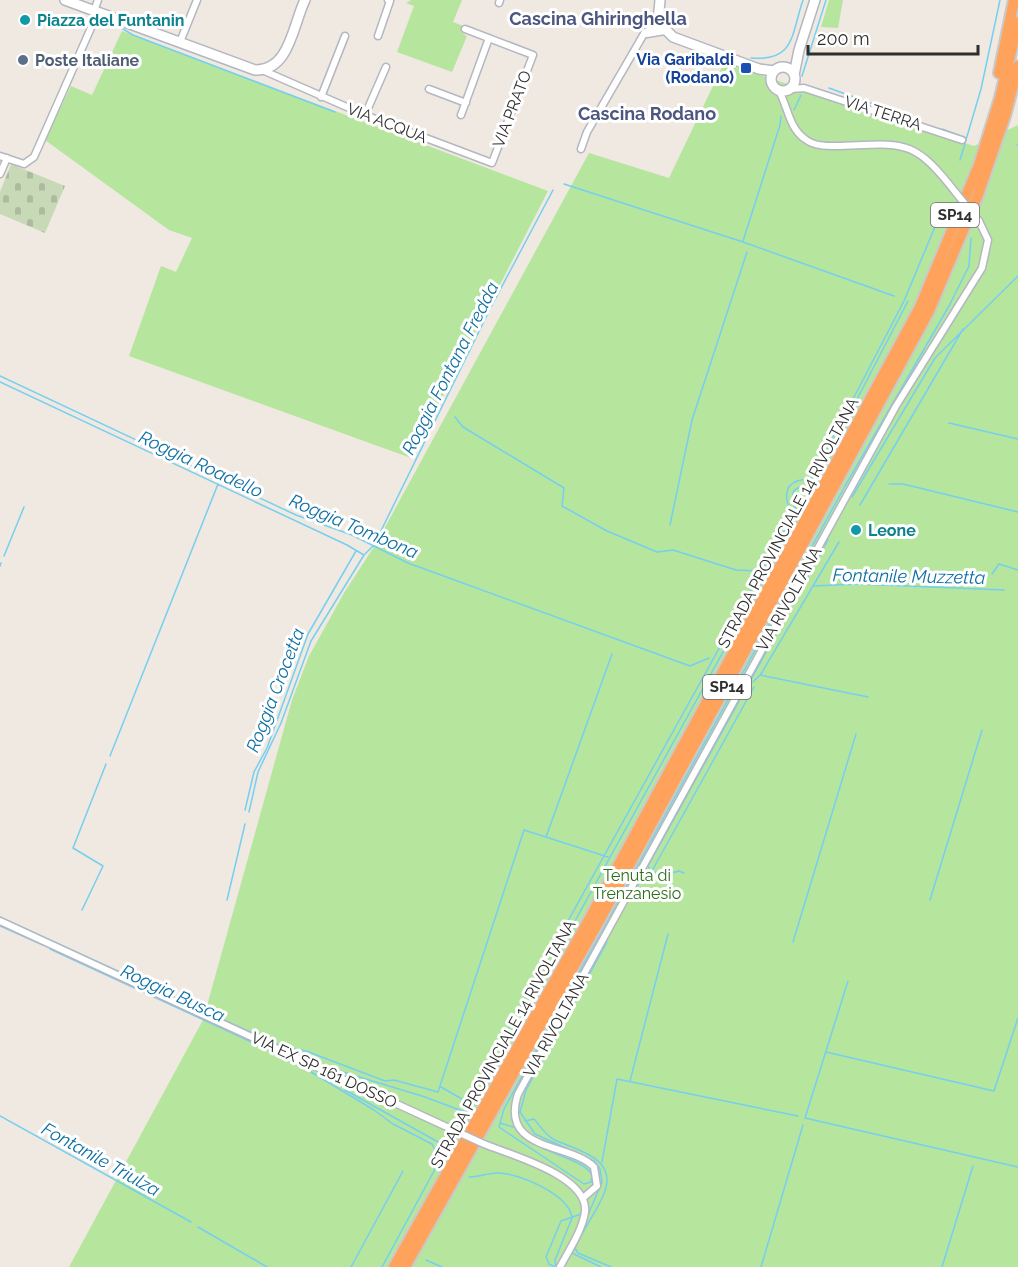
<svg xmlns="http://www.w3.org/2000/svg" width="1018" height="1267" viewBox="0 0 1018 1267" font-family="Raleway,sans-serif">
<defs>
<pattern id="cemetery-stones" width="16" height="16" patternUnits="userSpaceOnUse" patternTransform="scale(1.5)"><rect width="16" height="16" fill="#c8d9b8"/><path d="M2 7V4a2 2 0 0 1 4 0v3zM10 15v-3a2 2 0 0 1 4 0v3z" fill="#acbb9e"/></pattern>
</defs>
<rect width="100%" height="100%" fill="#efe9e1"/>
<!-- cemetery -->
<path fill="url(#cemetery-stones)" d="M11 164 65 186 45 233 0 214V192Z"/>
<!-- park -->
<path fill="#b6e59e" d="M411 0H462L453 22 466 27 463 34 467 36 452 72 397 52 414 6 406 3Z
M829 0H843L838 28 821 27Z
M122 31 548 191 411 458 129 356 161 266 176 272 192 238 169 230 45 140 71 86 92 95Z
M724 63 974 146 1018 125V1267H69L203 1020 292 700 309 656 344 593 377 542 589 153 669 178Z"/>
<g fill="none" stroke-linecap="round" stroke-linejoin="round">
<!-- stream -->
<path stroke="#75cff0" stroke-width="1.5" d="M108 20 133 35 335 112
M751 58C795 62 791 35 803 0
M802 76 826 0
M829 88 906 116
M794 110 801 95
M942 129 966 138
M1017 145H1018
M960 160 981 89 1000 0
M564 184 743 242 894 296
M743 241 780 125 781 116
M0 376 296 515 352 535 408 563 690 666 709 658
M0 382 347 545 364 555 311 641 281 723 258 772 249 812
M455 417 463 427 564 488 562 506 607 531 657 552 673 550 736 570 760 571
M949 423 1018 439
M889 484H903L1018 512
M852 497 935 358 1018 276
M860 505 963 329
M670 525 692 420 747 252
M364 555 374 545 490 309 553 190
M4 556 24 507
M0 566 1 563
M992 574 999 564 1018 570
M813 586 858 584 1004 590
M761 674 839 542
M753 682 760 675 868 697
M110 756 218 484
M245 810 254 772 267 748 308 634 356 551
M546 837 612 654
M653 869 754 687
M653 872 668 874 679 871 684 873
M636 888 643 876 651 873 648 866 828 540
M227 900 245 824
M930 900 982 730
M82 910 103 866 73 848 106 764
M0 917 159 990
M0 926 43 945
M793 942 856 734
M50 949 286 1058
M848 981 805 1118 1018 1167
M167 994 283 1047 306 1051 385 1081 394 1080 438 1092 524 830 608 857
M826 1052 994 1091 1018 1018
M492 1058 787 526 792 512C785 501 783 486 797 481 803 479 807 480 812 478L904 301 942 210
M293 1061 374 1110 393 1124 432 1144 440 1159
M330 1068 425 1097 465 1112 471 1110 767 572 797 514C793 497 785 486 812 486L908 301
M630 1081 668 934
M441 1087 469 1103
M345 1090 447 1147 382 1267
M0 1116 191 1222
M525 1121 534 1119C540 1126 545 1134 553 1139 575 1150 617 1157 605 1191 598 1211 583 1228 575 1248L578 1253 611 1267
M500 1123 513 1127
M516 1129C534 1153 583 1157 592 1175L591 1182 584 1184 499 1127 504 1109 845 486 949 306 969 266 971 238
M602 1162 617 1079 798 1116
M469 1177C479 1177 488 1173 498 1173 519 1173 570 1195 572 1218L555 1260 556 1267
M588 1215 602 1182 600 1169 594 1161 535 1134 520 1112 526 1090 607 942
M198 1227 267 1267
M572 1253 601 1267
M426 1260 442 1267
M351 1267 403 1171
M555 1267 549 1264 546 1257 561 1221 581 1214
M761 1267 803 1125
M942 1267 973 1166"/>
<defs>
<path id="street" d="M499 3 500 0
M94 11 98 0
M647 34 665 31
M378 36 390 1 388 0
M180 42 197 0
M262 70 365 115 492 163 533 55 465 29
M429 89 466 103
M791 89 804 88 962 140
M779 91C788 107 789 128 805 139 814 146 825 146 836 146 903 144 912 136 956 193
M321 97 345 36
M365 115 386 67
M461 115 489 38
M581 149 587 132 645 32 660 26
M0 156 24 164 34 157 98 12
M0 174 7 158
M0 921 462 1134
M484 1144C511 1155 589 1176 585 1212 582 1231 569 1250 560 1267
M583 1198 597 1186 594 1167C569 1142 499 1152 518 1094L896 406 982 268 988 240 979 221"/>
<path id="secondary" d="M65 0 255 70C290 71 293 24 305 0
M660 0 658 22 673 37 759 69 774 71
M771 79a12 12 0 1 1 24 0a12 12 0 1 1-24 0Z
M794 75 799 50 815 0"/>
<path id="highway" d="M999 73 1014 0
M394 1267 590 918 920 307 979 165 1000 98 1018 22
M405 1267 599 921 929 311 978 195 1005 116 1018 66"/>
</defs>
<!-- street casing -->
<use href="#street" stroke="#b4b7c1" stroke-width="9"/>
<!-- secondary casing -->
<use href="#secondary" stroke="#b4b7c1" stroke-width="12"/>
<!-- highway casing -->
<use href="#highway" stroke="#c9c9c9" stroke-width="14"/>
<!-- street -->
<use href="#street" stroke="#fff" stroke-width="6"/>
<!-- secondary -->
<use href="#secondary" stroke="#fff" stroke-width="9"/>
<!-- highway -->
<use href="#highway" stroke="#ffa35c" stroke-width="10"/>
<defs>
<path id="street-bridge" d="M956 193 979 221
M462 1134 484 1144"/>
</defs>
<!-- street-bridge casing -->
<use href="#street-bridge" stroke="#b4b7c1" stroke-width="9" stroke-linecap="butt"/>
<!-- street-bridge -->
<use href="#street-bridge" stroke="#fff" stroke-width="6"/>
</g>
<!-- markers -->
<g fill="#0f9aa8" stroke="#fff" stroke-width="2">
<circle cx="25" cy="20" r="6"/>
<circle cx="856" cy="530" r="6"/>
</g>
<circle fill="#5c6f8a" stroke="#fff" stroke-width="2" cx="23" cy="60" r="6"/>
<rect fill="#1a4fb4" stroke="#fff" stroke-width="2" x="740" y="62" width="12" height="12" rx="3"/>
<g text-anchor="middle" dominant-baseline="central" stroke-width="6" stroke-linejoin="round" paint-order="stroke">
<!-- shield labels -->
<g fill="#fff" stroke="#6d6d6d" stroke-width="1.5">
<rect x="931" y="203" width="48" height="24" rx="4.5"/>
<rect x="703" y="675" width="48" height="24" rx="4.5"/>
</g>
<g font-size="15" font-weight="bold" fill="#2e2e2e">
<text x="955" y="215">SP14</text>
<text x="727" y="687">SP14</text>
</g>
<!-- culture labels -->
<g font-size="16" font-weight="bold" fill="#0d838f" stroke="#fff" text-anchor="start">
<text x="37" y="20">Piazza del Funtanin</text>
<text x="868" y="530">Leone</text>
</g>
<!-- transit labels -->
<g font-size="16" font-weight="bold" fill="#164399" stroke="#fff" text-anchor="end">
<text x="734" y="59">Via Garibaldi<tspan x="734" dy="18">(Rodano)</tspan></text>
</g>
<!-- service labels -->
<g font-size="16" font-weight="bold" fill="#4e5e75" stroke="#fff" text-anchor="start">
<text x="35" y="60">Poste Italiane</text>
</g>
<!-- street labels -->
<g font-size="16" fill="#2e2e2e" stroke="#fff">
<text transform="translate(512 109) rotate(-69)">VIA PRATO</text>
<text transform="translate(883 113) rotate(18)">VIA TERRA</text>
<text transform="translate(387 123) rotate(21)">VIA ACQUA</text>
<text transform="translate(788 523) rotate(-62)">STRADA PROVINCIALE 14 RIVOLTANA</text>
<text transform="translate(789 599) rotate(-61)">VIA RIVOLTANA</text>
<text transform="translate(556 1025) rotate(-61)">VIA RIVOLTANA</text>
<text transform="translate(503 1044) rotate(-61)">STRADA PROVINCIALE 14 RIVOLTANA</text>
<text transform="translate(324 1070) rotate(25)">VIA EX SP 161 DOSSO</text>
</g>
<!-- park labels -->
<g font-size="16" fill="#2c6e1b" stroke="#fff">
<text x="637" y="875">Tenuta di<tspan x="637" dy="18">Trenzanesio</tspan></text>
</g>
<!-- neighbourhood labels -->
<g font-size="18" font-weight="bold" fill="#4d5680" stroke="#fff">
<text x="598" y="18">Cascina Ghiringhella</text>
<text x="647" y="113">Cascina Rodano</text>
</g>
<!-- water labels -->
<g font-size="18" font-style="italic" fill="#0d6fa3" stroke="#fff">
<text transform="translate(450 368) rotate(-63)">Roggia Fontana Fredda</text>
<text transform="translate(201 464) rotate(25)">Roggia Roadello</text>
<text transform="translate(354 526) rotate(23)">Roggia Tombona</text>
<text transform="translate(909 576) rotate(1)">Fontanile Muzzetta</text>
<text transform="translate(275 690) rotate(-69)">Roggia Crocetta</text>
<text transform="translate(173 993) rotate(25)">Roggia Busca</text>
<text transform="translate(101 1159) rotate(29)">Fontanile Triulza</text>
</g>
</g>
<!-- scale -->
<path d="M808 45v9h170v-9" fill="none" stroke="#2e2e2e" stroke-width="3"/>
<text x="817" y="45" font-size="18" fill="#2e2e2e" stroke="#ffffff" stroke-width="4.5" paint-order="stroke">200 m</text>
</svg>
